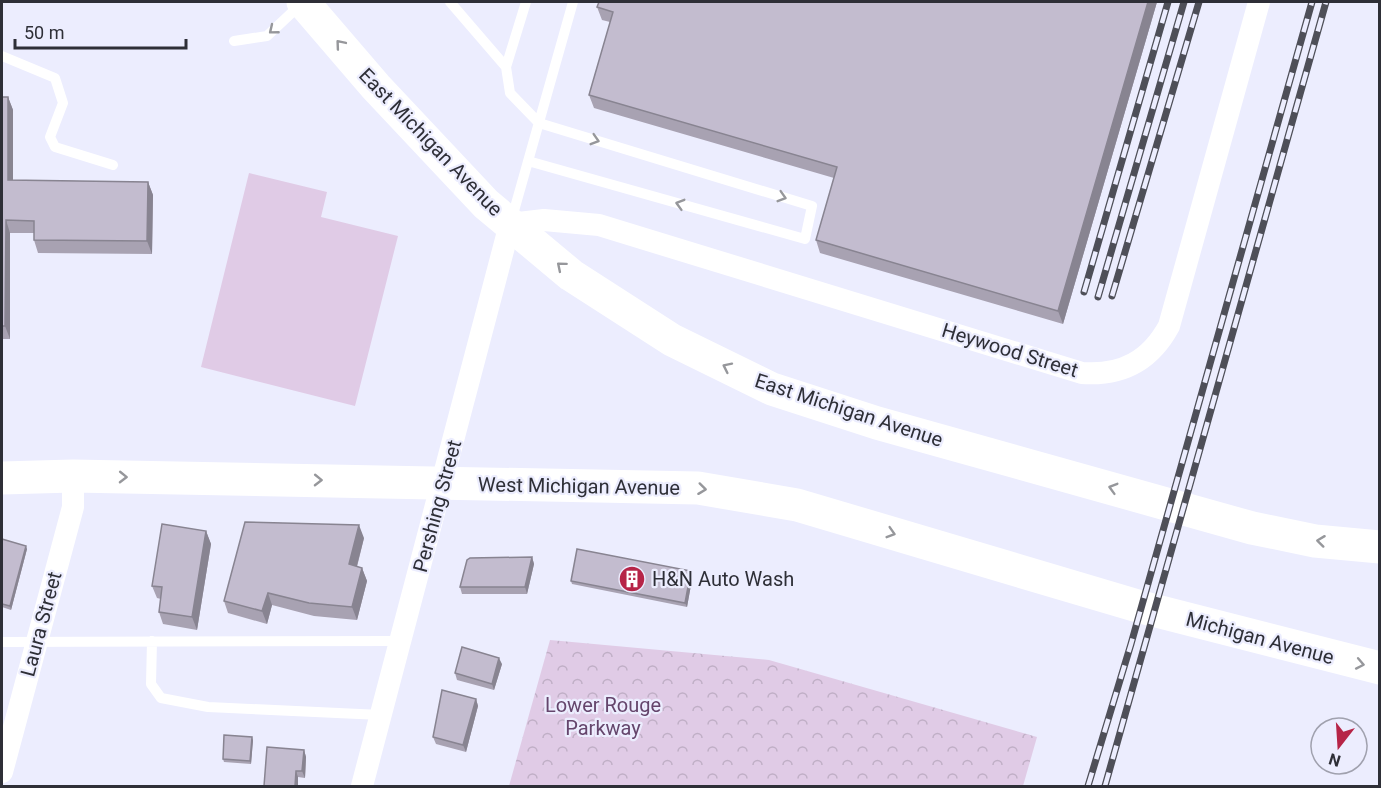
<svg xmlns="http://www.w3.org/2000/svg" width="1381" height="788" viewBox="0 0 1381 788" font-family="Roboto,sans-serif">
<defs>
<pattern id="park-crowns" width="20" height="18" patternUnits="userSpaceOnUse" patternTransform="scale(1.5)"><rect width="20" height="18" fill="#e0cbe6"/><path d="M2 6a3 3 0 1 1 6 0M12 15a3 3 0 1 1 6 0" fill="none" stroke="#c0afc6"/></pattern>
</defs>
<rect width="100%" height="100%" fill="#ecedfe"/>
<!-- green -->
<path fill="#e0cbe6" d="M249 173 327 192 321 217 398 236 355 406 201 367Z"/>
<!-- park -->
<path fill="url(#park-crowns)" d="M550 640 769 660 1037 737 1023 786H509Z"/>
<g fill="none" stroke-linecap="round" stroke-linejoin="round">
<!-- lane -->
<path stroke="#fff" stroke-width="10" d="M450 2 506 67
M526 2 506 67 510 93 539 123 812 206 805 239 528 161
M234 41 267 36 301 4
M2 56 55 78 63 103 50 137 55 147 113 165
M512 218 573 2
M152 641 151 684 161 698 208 707 381 715
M2 642 401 641"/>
<!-- street -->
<path stroke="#fff" stroke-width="22" d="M2 772 73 507V476
M362 786 510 224 544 220 599 225 1082 373C1122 376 1150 361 1169 326L1259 2"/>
<!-- primary -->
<path stroke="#fff" stroke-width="33" d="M303 2 376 87 486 204 571 275 672 340 772 389 877 423 1252 528 1315 541 1380 547
M2 478 73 476 698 488 797 505 1141 607 1380 668"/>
<defs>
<path id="rail" d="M1084 292 1168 2
M1112 296 1199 2
M1098 297 1184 2
M1088 786 1131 644 1312 2
M1105 786 1326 2"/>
</defs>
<!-- rail casing -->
<use href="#rail" stroke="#4e4f58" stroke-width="7"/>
<!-- rail -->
<use href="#rail" stroke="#ecedfe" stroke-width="4.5" stroke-dasharray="14" stroke-linecap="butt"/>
</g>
<!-- wall -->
<path fill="#a8a2b2" d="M599 2H1157L1063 324 820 253 816 240 834 178 594 108 589 95 610 22 602 20 597 7Z
M2 97H8L13 110V180L148 182 153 195 152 254 38 253 34 240V233H10V339H2Z
M206 531 211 544 197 630 163 624 159 612 161 599 157 598 152 586Z
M364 538 357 567 362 568 367 581 357 620 314 616 272 605 267 624 228 613 224 601Z
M2 539 27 549 11 610 2 607Z
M532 557 534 564 527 594H462L460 587Z
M691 571 693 574 687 607 572 584 571 581Z
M502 664 494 690 457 680 455 673Z
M476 699 478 706 466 752 436 744 433 737Z
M253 740 251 764 224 762 223 759Z
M304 750 306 757 305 778 298 777V786H264Z"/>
<!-- shaded-wall -->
<path fill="#888491" d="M1148 2H1157L1063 324 1058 311Z
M8 97 13 110V193L8 180Z
M148 182 153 195 152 254 147 241Z
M6 220 10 233V339L5 326Z
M359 525 364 538 354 577 349 564Z
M206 531 211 544 197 630 192 617Z
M26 546 27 549 11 610 10 606Z
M532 557 534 564 527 594 525 587Z
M362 568 367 581 357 620 352 607Z
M691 571 693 574 687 607 685 603Z
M268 593 272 605 267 624 262 611Z
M499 658 502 664 494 690 492 684Z
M476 699 478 706 466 752 463 745Z
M252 737 253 740 251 764 250 761Z
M304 750 306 757 305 778 302 771Z
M296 771 298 777V786H295Z"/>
<!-- building -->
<path fill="#c3bccf" stroke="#888491" stroke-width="1.5" d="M599 2H1148L1058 311 816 240 837 167 589 95 613 12 597 7Z
M2 97H8V180L148 182 147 241 34 240V221L6 220 5 326H2Z
M245 522 359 525 349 564 362 568 352 607 309 603 268 593 262 611 224 601Z
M162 524 206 531 192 617 159 612 162 587 152 586Z
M2 539 26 546 10 606 2 604Z
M577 549 691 571 685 603 571 581Z
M532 557 525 587H460L467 560 470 558Z
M462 647 499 658 492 684 455 673Z
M442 690 476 699 463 745 433 737Z
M224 735 252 737 250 761 223 759Z
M267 747 304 750 302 771H296L295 786H264Z"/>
<!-- one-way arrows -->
<defs><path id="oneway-chevron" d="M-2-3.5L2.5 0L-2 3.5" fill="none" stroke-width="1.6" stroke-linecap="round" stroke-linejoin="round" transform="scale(1.5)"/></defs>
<g stroke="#96979b">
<use href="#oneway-chevron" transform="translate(273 30) rotate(141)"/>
<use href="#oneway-chevron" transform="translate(340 44) rotate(-130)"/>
<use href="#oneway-chevron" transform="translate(595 140) rotate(17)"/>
<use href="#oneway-chevron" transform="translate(782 197) rotate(17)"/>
<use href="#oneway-chevron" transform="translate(680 204) rotate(-164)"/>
<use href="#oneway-chevron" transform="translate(561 266) rotate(-140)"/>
<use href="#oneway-chevron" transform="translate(727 367) rotate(-154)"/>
<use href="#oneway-chevron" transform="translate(123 477) rotate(1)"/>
<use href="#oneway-chevron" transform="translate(318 480) rotate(1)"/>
<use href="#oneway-chevron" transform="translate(1113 488) rotate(-164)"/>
<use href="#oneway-chevron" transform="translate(702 489) rotate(7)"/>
<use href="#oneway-chevron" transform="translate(891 533) rotate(17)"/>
<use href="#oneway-chevron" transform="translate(1321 541) rotate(-173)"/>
<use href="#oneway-chevron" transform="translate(1360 664) rotate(11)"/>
</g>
<!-- icons -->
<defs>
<symbol id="building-disc" viewBox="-11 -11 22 22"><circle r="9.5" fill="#b62447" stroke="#ecedfe"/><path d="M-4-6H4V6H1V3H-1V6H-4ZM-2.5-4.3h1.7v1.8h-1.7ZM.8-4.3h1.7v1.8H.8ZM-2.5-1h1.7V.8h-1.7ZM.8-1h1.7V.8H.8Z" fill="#fff"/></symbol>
</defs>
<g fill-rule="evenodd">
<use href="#building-disc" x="617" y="564" width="30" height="30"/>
</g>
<g text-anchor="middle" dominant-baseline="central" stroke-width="4.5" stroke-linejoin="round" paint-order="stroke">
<!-- street labels -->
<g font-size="20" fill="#2e2f37" stroke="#ecedfe">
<text transform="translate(431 142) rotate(46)">East Michigan Avenue</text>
<text transform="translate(1010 350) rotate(17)">Heywood Street</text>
<text transform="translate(849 410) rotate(18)">East Michigan Avenue</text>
<text transform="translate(579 486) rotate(1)">West Michigan Avenue</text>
<text transform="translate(437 506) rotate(-75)">Pershing Street</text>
<text transform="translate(41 624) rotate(-75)">Laura Street</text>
<text transform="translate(1260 638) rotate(15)">Michigan Avenue</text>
</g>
<!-- poi labels -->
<g font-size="20" fill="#2e2f37" stroke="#ecedfe" text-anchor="start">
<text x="652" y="579">H&amp;N Auto Wash</text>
</g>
<!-- park labels -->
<g font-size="20" fill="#65456c" stroke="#ecedfe">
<text x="603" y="705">Lower Rouge<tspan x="603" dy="23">Parkway</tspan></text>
</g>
</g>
<!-- border -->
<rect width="1381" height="788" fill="none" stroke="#2e2f37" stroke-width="6"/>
<!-- north arrow -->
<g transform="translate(1339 746) rotate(197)"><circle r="28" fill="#ecedfe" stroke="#a0a1ae" stroke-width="1.5"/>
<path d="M0-4.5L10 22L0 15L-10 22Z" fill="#b62447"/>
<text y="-9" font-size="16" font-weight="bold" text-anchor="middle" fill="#2e2f37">N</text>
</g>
<!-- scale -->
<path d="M15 39v9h171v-9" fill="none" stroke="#2e2f37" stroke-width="3"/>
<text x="24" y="39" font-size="18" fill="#2e2f37" stroke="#ecedfe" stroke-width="4.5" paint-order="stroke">50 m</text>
</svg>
